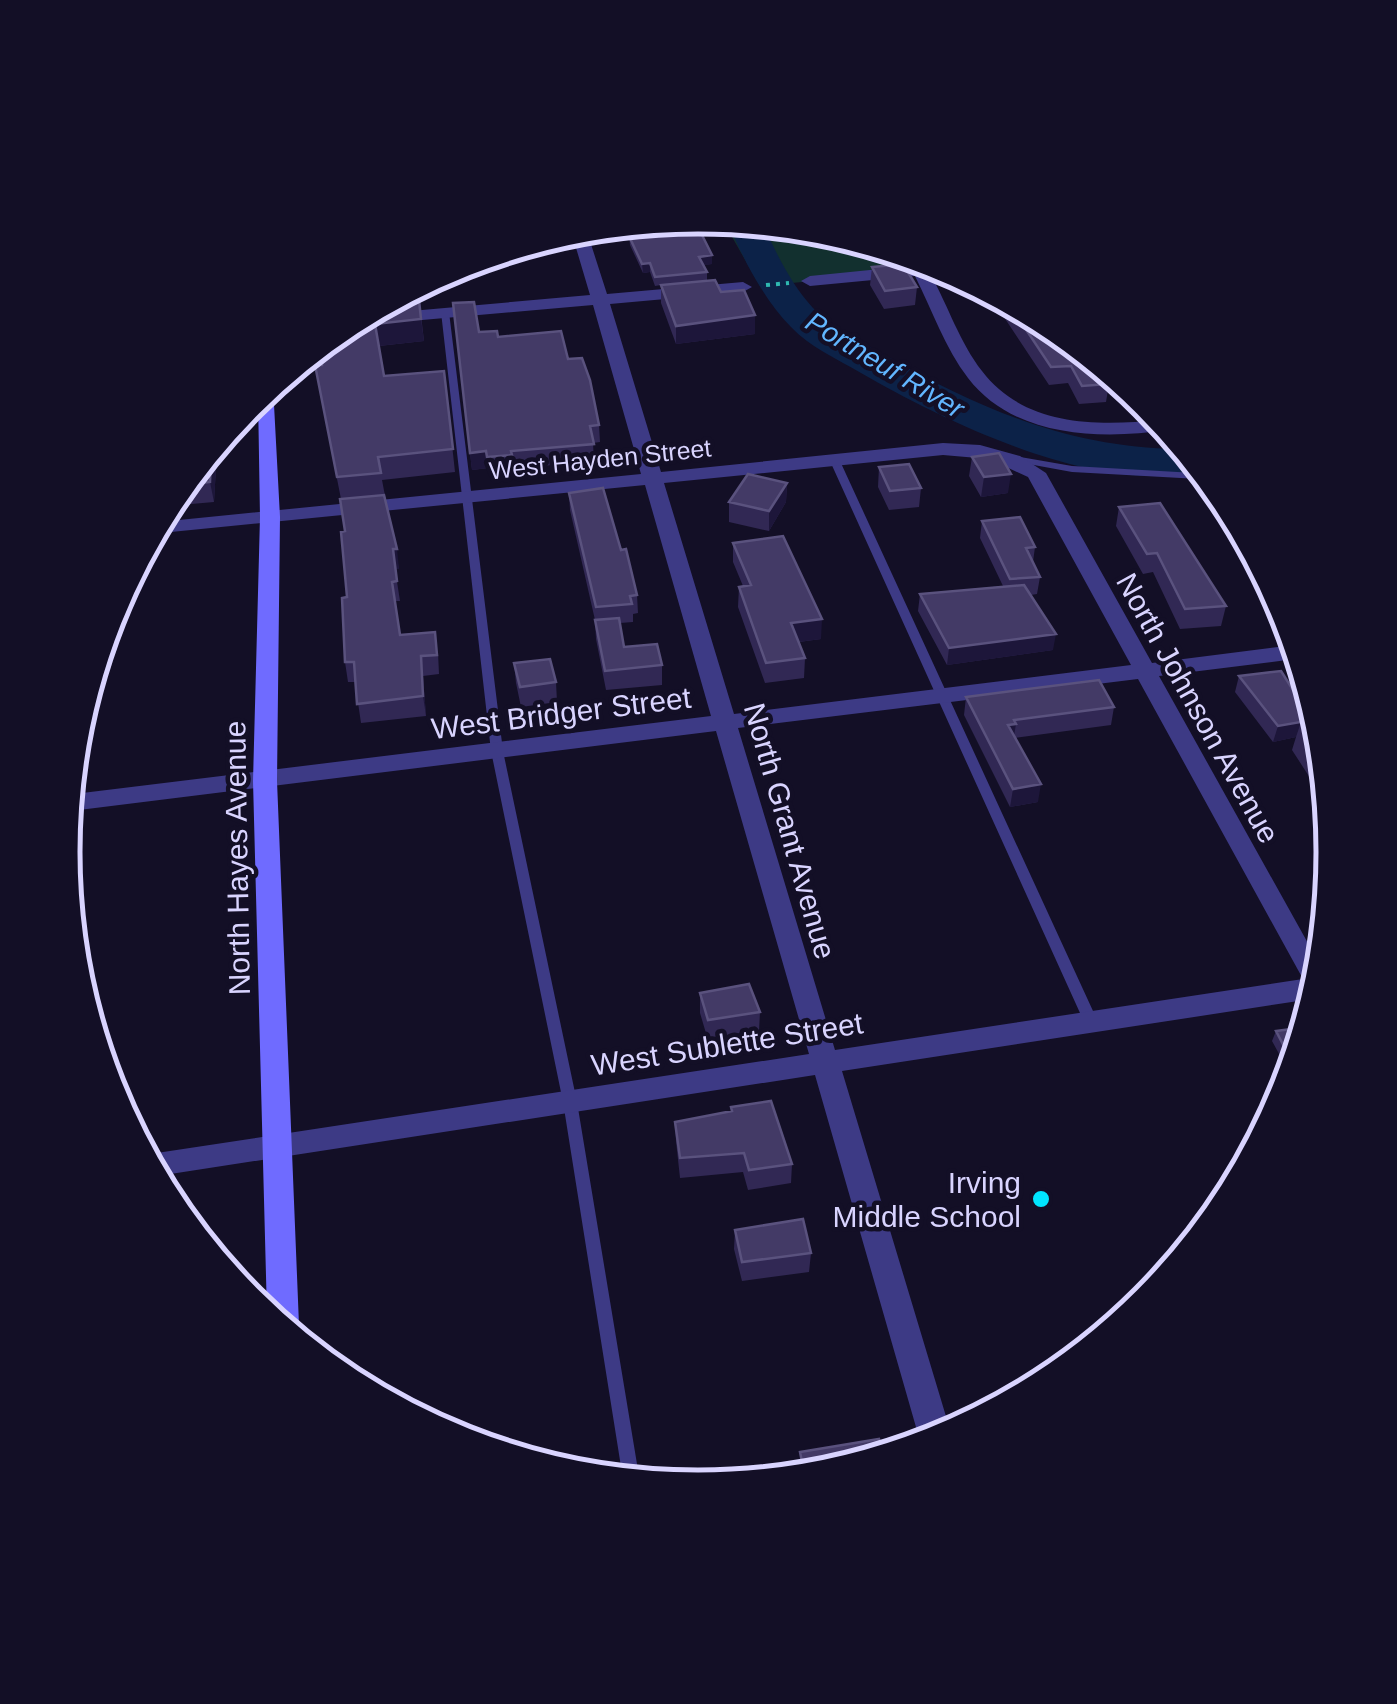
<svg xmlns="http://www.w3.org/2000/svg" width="1397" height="1704" viewBox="0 0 1397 1704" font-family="Helvetica,sans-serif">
<rect width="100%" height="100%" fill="#130f26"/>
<!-- green -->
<path fill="#12302f" d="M723 221 914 259 921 271 760 286Z"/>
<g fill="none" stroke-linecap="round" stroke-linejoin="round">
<!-- river -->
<path fill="#0c2248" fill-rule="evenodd" d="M731 222 765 229C778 257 792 285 813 308 834 330 864 343 890 358 982 410 1072 448 1179 449L1195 472C1094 494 946 422 861 373 837 359 810 347 791 327 773 309 759 286 747 264 741 251 731 235 731 222Z"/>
<!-- path -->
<path stroke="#2fb8b0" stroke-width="4" stroke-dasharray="4 6" stroke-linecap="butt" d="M766 285 789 283"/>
<!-- lane -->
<path fill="#3d3a85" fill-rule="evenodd" d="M445 309 449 312 503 751 577 1102 639 1476 622 1473 563 1102 491 751 441 312Z
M1015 456 1072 466 1195 473 1199 479 1072 472 1012 461V457Z
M835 458 840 461 1099 1024 1097 1028H1087L1085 1024 830 461Z"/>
<!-- street -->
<path fill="#3d3a85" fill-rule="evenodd" d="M589 238 607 294 743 282 752 287 743 292 610 304 661 472 943 443 980 445 1020 456 1046 473 1152 663 1293 645 1295 659 1159 676 1314 954 1305 1000 842 1071 951 1433 941 1440 920 1441 815 1075 164 1175 150 1154 809 1054 716 731 71 811 74 794 711 716 645 485 161 533 169 521 641 474 593 305 388 323 379 318 388 313 590 295 574 241ZM943 455 989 459 1028 477 1131 665 734 714 664 483ZM1138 679 1303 979 835 1050 738 728Z
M907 257 926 265H942L953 272 931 275C948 306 960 343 982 371 1025 427 1096 426 1160 420L1167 430C1099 440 1013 437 968 378 945 348 932 310 915 276L810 286 801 281 810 276 910 266Z"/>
<!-- secondary -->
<path fill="#6f6bff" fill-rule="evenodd" d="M273 386 280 517 277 781 299 1325 295 1333 267 1314 253 781 260 517 258 396Z"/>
</g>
<!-- wall -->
<path fill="#312854" d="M629 236 712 255V264L703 265 707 272V281L721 292 755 334 676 344 661 303V285L655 286 650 272 643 273 630 245Z
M872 267 917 287 915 305 884 309 870 285Z
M972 284 1098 369 1109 384 1106 402 1079 404 1068 383 1049 385 992 299 981 300Z
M418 289 424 341 379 346 384 376 444 371 455 472 382 480 399 569H395L400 601H395L400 635 438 652 439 674 423 676 426 716 361 723 355 682H348L345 662 347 597 345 531 341 499 319 388 322 365V354Z
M453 303 479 332 498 337 568 359 599 425 600 442 593 443 594 462 513 468 514 472 489 474 488 468 472 470Z
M217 450 214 502 180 505Z
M972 457 1008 493 981 497 969 476Z
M879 467 921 488 919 507 889 510 878 487Z
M787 483 786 502 769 531 729 522V502Z
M569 493 621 550 637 595 638 613 633 614V622L620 623 624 647 662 665V685L606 690 596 639 595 620 570 510Z
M1119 507 1226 606 1221 626 1180 629 1153 572 1143 574 1116 526Z
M982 521 1035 547 1033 562 1040 577 1037 594 1031 595 1053 650 947 665 918 611 920 594 1003 586 980 538Z
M733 543 821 639 799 642 805 658 804 678 765 683 738 607 739 587 743 586 733 562Z
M514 663 556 682 557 702 521 707 516 683Z
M1239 676 1305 709 1306 707 1320 780 1312 781 1292 750 1296 737 1273 742 1235 692Z
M966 697 1114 707 1111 725 1015 738 1038 802 1010 807 964 715Z
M700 993 760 1012 759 1032 708 1040 700 1013Z
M1299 1028 1293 1062 1284 1063 1272 1041 1276 1031Z
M731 1107 792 1164 791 1183 748 1190 743 1172 680 1178 676 1141 675 1122 731 1111Z
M735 1230 811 1253 809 1272 742 1281 734 1249Z"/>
<!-- shaded-wall -->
<path fill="#1d163a" d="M712 255V264L699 266V257Z
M650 263V272L643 273 642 264Z
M755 315V334L676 344V326Z
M421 319 424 341 378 346 375 324Z
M228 433 229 446 219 447Z
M217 450 214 502 210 482 211 459Z
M486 451 488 468 472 470 470 453Z
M1011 474 1008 493 981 497 984 477Z
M787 483 786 502 769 531V511Z
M393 549H397L399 569H395Z
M822 619 821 639 790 643 791 623Z
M1056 634 1053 650 947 665 949 648Z
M421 656 423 676 426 716 423 696Z
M1301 722 1296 737 1273 742 1278 726Z
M1016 724 1013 742 1008 725Z
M1317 765 1320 780 1312 781Z
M1041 784 1038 802 1010 807 1013 789Z"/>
<!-- building -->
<path fill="#433a66" stroke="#5a527e" stroke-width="2.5" d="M698 227 712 255 699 257 707 272 655 277 650 263 642 264 629 236Z
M903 264 917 287 885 291 872 267Z
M715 280 721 292 744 290 755 315 676 326 661 285Z
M419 300 421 319 375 324 384 376 444 371 453 449 378 457 381 473 337 477 315 365H322V354L399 302Z
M474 302 479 332 497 331 498 337 561 331 568 359 582 358 590 380 599 425 590 426 594 444 511 451 512 455 487 457 486 451 470 453 453 303Z
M1015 313 1098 369 1109 384 1082 386 1071 366 1051 367Z
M999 453 1011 474 984 477 972 457Z
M211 459 210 482 194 484Z
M909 464 921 488 890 491 879 467Z
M748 474 787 483 769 511 729 502Z
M603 488 621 550 626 549 637 595 630 596 632 604 596 607 569 493Z
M384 495 397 549H393L397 581 392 582 400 635 435 632 437 655 421 656 423 696 357 704 354 662H345L342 598 347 597 341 532 345 531 340 499Z
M1160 503 1226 606 1185 609 1157 553 1147 554 1119 507Z
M1020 517 1035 547 1026 548 1040 577 1010 579 982 521Z
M783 536 822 619 791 623 805 658 766 663 739 587 751 585 733 543Z
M1024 585 1056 634 949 648 920 594Z
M619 618 624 647 657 644 662 665 605 671 595 620Z
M550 659 556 682 520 687 514 663Z
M1281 671 1305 709 1301 722 1278 726 1239 676Z
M1099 680 1114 707 1014 720 1016 724 1008 725 1041 784 1013 789 966 697Z
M749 984 760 1012 708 1020 700 993Z
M1299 1028 1295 1052 1288 1054 1276 1031Z
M771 1101 792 1164 749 1170 744 1153 680 1158 675 1122 732 1111 731 1107Z
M803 1219 811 1253 742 1262 735 1230Z
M879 1439 882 1451 803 1467 800 1452Z"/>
<!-- markers -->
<circle fill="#00e5ff" stroke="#130f26" stroke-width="4" cx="1041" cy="1199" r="10"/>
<g text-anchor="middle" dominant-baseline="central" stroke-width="9" stroke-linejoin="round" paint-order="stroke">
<!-- far-street labels -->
<g font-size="25" fill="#d9d4ff" stroke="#130f26">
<text transform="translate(600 459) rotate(-6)">West Hayden Street</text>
</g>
<!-- far-water labels -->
<g font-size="28" font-style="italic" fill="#62b6ff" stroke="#130f26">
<text transform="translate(885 365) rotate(31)">Portneuf River</text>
</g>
<!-- street labels -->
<g font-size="30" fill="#d9d4ff" stroke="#130f26">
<text transform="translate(1198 708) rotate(61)">North Johnson Avenue</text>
<text transform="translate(561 713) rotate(-7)">West Bridger Street</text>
<text transform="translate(790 831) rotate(74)">North Grant Avenue</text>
<text transform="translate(237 858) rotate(-91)">North Hayes Avenue</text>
<text transform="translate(727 1044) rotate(-9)">West Sublette Street</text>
</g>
<!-- poi labels -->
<g font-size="30" fill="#d9d4ff" stroke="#130f26" text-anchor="end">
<text x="1021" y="1182">Irving<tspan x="1021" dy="34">Middle School</tspan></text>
</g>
</g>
<!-- crop -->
<path d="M0 0H1397V1704H0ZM80 852a618 618 0 1 1 1236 0a618 618 0 1 1-1236 0Z" fill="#130f26" fill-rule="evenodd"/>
<path fill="none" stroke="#d9d4ff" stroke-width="5" d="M80 852a618 618 0 1 1 1236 0a618 618 0 1 1-1236 0Z"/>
</svg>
